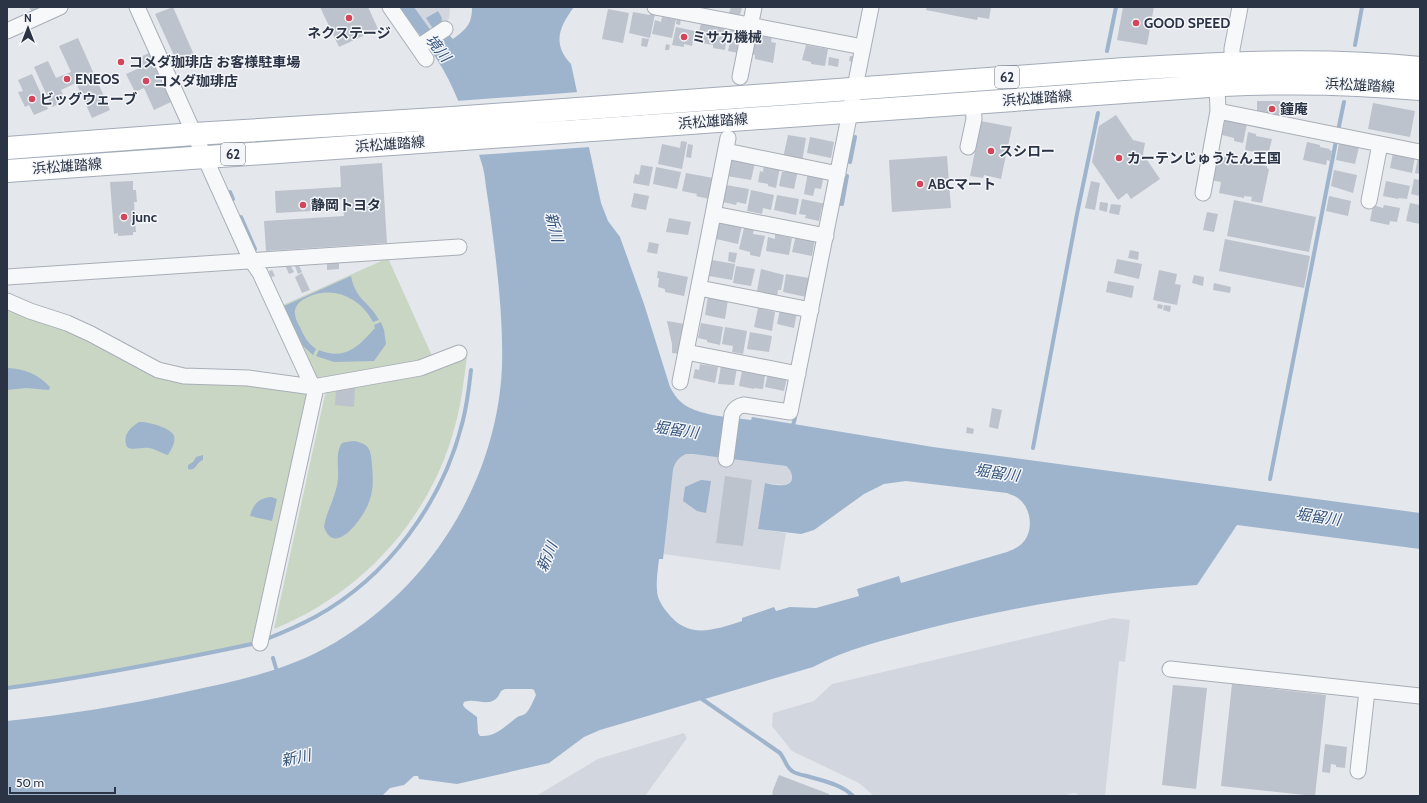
<svg xmlns="http://www.w3.org/2000/svg" width="1427" height="803" viewBox="0 0 1427 803" font-family="Cabin,'Noto Sans JP',sans-serif">
<rect width="100%" height="100%" fill="#e4e7ec"/>
<!-- built -->
<path fill="#d2d6de" d="M414 7H450L449 18 447 23 432 32Z
M686 454H693L786 466 791 469 793 474 792 479 789 483 784 485 765 483 758 529 786 533 780 570 663 554 673 470 675 463 679 457Z
M1113 618 1130 620 1125 662 1119 661 1105 796H1081L1075 793 1059 796H874L859 783 792 751 772 726 773 713 814 701 832 684Z
M684 733 687 738 645 796H536L598 759Z"/>
<!-- green -->
<path fill="#c9d6c4" d="M388 258 433 358 318 381 283 305Z
M7 308 65 328 120 357 247 385 310 392 255 642C173 660 90 676 7 687Z
M467 356C464 378 462 400 456 422 433 516 363 593 274 629L326 390 442 366Z"/>
<!-- water -->
<path fill="#9eb4cd" fill-rule="evenodd" d="M399 7H414L432 32 450 36 453 39C466 29 472 25 472 7H574C559 27 552 44 571 64L601 203 608 221 620 237 644 304 670 387C673 392 676 398 681 402 696 416 731 417 751 420L752 417 933 447 1420 513V549L1237 525 1197 585C1104 591 1011 607 922 630 885 640 846 649 813 667L600 730 584 737 549 763 457 784 419 779 418 776H414L404 785 390 788 382 796H7V721C67 715 126 705 185 692 237 681 290 670 336 642 432 585 497 479 502 367 503 332 500 296 496 261 493 236 490 212 486 187 485 178 484 169 481 161 474 138 464 114 454 91 442 62 418 33 399 7ZM686 454H693L786 466C793 471 796 484 784 485 778 486 770 484 765 483L758 529 801 534 814 530 864 494 884 484 906 481 1007 493C1011 495 1016 496 1019 499 1033 510 1034 536 1019 546 1015 549 1011 550 1007 552L901 583 899 576 857 589 859 596 816 608 790 607 776 611 774 607 742 618V621C714 630 688 640 667 612 662 606 657 598 657 590 656 580 658 569 659 559H663L673 470C675 462 678 458 686 454ZM505 689H532L534 690 536 695C534 699 530 709 527 712 524 716 520 715 516 718 504 727 496 737 480 736L478 733 477 717 465 708 463 705 464 702C478 697 493 711 501 691Z
M438 11 442 18 441 26 434 30 426 18Z
M351 276C356 301 369 301 379 320L373 322C361 298 333 285 308 297 302 300 297 303 295 310 294 316 297 322 300 327 304 337 308 343 316 349L313 355 303 346 284 306Z
M381 322 384 330 386 344 374 361 334 362 316 356 319 350C345 361 359 346 375 328L374 325Z
M7 368C25 369 38 374 50 387L49 390 26 388 7 390Z
M139 422C147 421 172 428 174 436 176 442 171 450 168 455 161 453 156 449 149 448 142 447 132 451 127 447 122 435 130 428 139 422Z
M354 441C370 444 371 450 372 465 373 477 374 490 369 502 365 515 335 559 324 527 326 512 336 497 338 479 339 468 335 452 342 443L346 442Z
M203 455V460C196 462 196 472 188 469V465L193 462 196 457Z
M701 480 711 481 706 513 697 511 683 501 685 487Z
M271 497 277 499 272 521 250 516C253 504 259 498 271 497Z"/>
<!-- pier -->
<path fill="#e4e7ec" d="M579 92 590 147 477 155 456 101Z"/>
<g fill="none" stroke-linecap="round" stroke-linejoin="round">
<!-- stream -->
<path stroke="#9eb4cd" stroke-width="4" d="M1355 45 1362 7
M1107 51 1116 7
M1338 131 1344 102
M850 162 855 137
M230 192 233 199
M837 206 838 203 842 204 847 176
M241 217 255 249
M792 429 795 418
M1033 448 1077 214 1098 113
M1270 479 1336 141
M269 638C284 632 300 625 315 617 388 577 442 503 462 424 467 406 469 388 471 370
M273 658 278 675
M7 688C90 677 171 661 252 644
M699 697 780 753C785 759 786 767 792 771 796 774 802 775 807 776 823 781 841 784 853 796"/>
</g>
<!-- building -->
<path fill="#bdc3cc" d="M29 7H42L32 12Z
M173 7 194 55 177 62 155 14Z
M320 7H368L378 29 339 47Z
M731 7H742L740 15 729 13Z
M927 7H991L989 19 978 17 977 20 926 10Z
M1123 7H1154L1147 45 1117 40Z
M608 9 629 13 623 43 602 39Z
M633 12 650 15V13L655 14 650 38 629 33Z
M662 17 676 19 672 38 652 34 655 20 661 22Z
M677 17 681 18 680 25 676 24Z
M701 23 728 29 725 50 713 48V45L697 42Z
M676 27 695 31 692 46 684 44V47L672 45Z
M731 27 739 29 738 36 729 35Z
M30 28 33 35 27 38 24 31Z
M762 34 772 36 771 42 776 43 773 63 755 59V55L751 54 755 36 761 37Z
M731 37 741 39 738 53 728 51Z
M78 38 110 110 92 118 76 83 61 90 63 95 57 98 59 104 52 107 34 67 48 61 56 78 71 72 59 46Z
M642 38 649 39 647 47 641 46Z
M666 44 670 45 669 50H665Z
M806 45 828 49 825 66 811 64V62L802 60Z
M149 53 171 102 154 110 144 88 135 92 126 74 142 67 138 58Z
M850 56H854L853 62 849 61Z
M829 57 839 59 838 67 828 65Z
M32 74 48 109 34 115 29 105 25 107 18 92 23 91 18 80Z
M1257 101H1280V104H1287V118L1257 115Z
M1373 103 1415 111 1410 137 1368 129Z
M1116 115 1133 140 1145 143 1143 154 1160 179 1131 199 1127 193 1118 200 1092 162 1099 126Z
M1225 120 1247 124 1243 143 1234 141V138L1222 135Z
M981 121 1012 127 1001 179 984 175 983 178 970 176Z
M1248 132 1256 134V136L1272 139 1268 155 1245 150Z
M788 135 806 138 802 162 783 158Z
M810 137 834 142 831 158 807 153Z
M681 141 687 142 682 169 658 164 662 144 680 148Z
M1307 142 1320 145V147L1330 149 1329 150 1332 151 1330 161 1327 160 1326 165 1303 160Z
M1339 143 1359 147 1355 164 1336 160Z
M688 144 693 145 691 158 686 157Z
M1393 153 1415 157 1412 173 1390 168Z
M1419 153H1420V174L1415 173Z
M1215 155 1229 158 1228 160 1236 162V160L1267 166V168L1269 169 1262 203 1251 201 1252 197 1244 196V198L1219 193 1221 182 1210 180Z
M947 156 951 208 892 212 889 160Z
M736 159 755 163 751 180 727 176 730 160 735 161Z
M382 163 387 243 266 251 264 221 344 216 342 199 330 200V210L276 213 275 191 341 187 340 166Z
M764 164 780 167 776 188 768 186V184L758 182 760 171 763 172Z
M641 165 653 167 649 186 633 183 635 174 639 175Z
M656 167 681 172 677 189 653 184Z
M786 168 798 170 794 189 779 186 782 172H785Z
M1334 170 1357 175 1353 193 1331 186Z
M808 172 824 175 821 189 815 188 813 196 804 194Z
M686 173 713 178 709 199 696 196 697 194 682 191Z
M1414 179 1420 180V196L1411 194Z
M133 181V190H136L137 202H134L136 232H133V235L118 236V233L114 234 110 182Z
M1091 181 1100 183 1095 210 1085 208Z
M1386 181 1410 186 1407 199 1399 198 1398 199 1383 196Z
M726 185 749 189 746 204 737 202 736 205 723 202Z
M751 190 774 195 771 210 763 208 762 214 747 211Z
M634 193 649 196 646 210 631 207Z
M777 195 799 199 796 215 774 210Z
M1329 196 1351 201 1348 216 1326 211Z
M802 199 826 204 825 208 822 207 819 221 805 218 806 215 799 214Z
M1234 200 1316 217 1309 252 1227 236Z
M1100 202 1108 203 1107 212 1099 210Z
M1410 203 1420 205V224L1406 221Z
M1111 204 1121 205 1119 215 1109 213Z
M1373 205 1383 208 1384 205 1400 208 1397 222 1390 221 1389 225 1370 221Z
M1207 212 1218 214 1214 232 1203 230Z
M669 218 691 222 688 235 666 232Z
M719 220 742 225 738 244 716 239Z
M744 228 754 229 753 234 765 236 760 257 750 255V252L739 249Z
M775 234 792 238 789 255 766 251 768 237 775 239Z
M796 235 815 239 812 256 792 252Z
M1225 239 1310 256 1304 288 1219 271Z
M649 242 659 244 657 254 647 252Z
M1130 250 1139 252 1138 260 1128 258Z
M729 252 737 253 735 263 728 261Z
M1117 259 1142 264 1139 279 1114 273Z
M712 260 735 264 732 280 709 276Z
M339 262V269L327 270V263Z
M298 264 302 272 298 274 295 266Z
M290 265 294 272 289 274 286 267Z
M736 266 755 269 751 286 733 283Z
M761 269 784 275 781 290H778L777 297 756 296Z
M272 270 275 276 271 277 269 271Z
M1159 270 1177 274 1175 284 1181 285 1177 305 1153 300Z
M658 271 688 277 684 296 665 292V289L658 287 659 278H657Z
M302 273 310 290 302 293 295 277Z
M786 274 809 278 806 297 783 292Z
M1194 275 1204 277 1203 286 1192 283Z
M1108 281 1134 286 1132 298 1106 292Z
M1214 283 1231 287 1230 293 1213 290Z
M708 296 728 300 725 319 705 315Z
M1158 304 1163 305 1162 309 1157 308Z
M1164 305 1171 306 1170 312 1163 310Z
M758 308 775 312 772 331 754 327Z
M780 310 797 313 794 328 777 324Z
M667 321 685 324 681 354 672 353V344Z
M701 323 723 327 720 345 707 342V340L698 338Z
M725 327 747 331 743 354 732 352 733 346 722 344Z
M750 332 772 336 769 352 747 349Z
M700 364 718 367 715 383 693 378 695 369 699 370Z
M721 365 737 368 734 385 718 384Z
M743 366 757 370 756 374 765 375 763 389 754 388V389L739 386Z
M768 373 787 377 784 391 765 387Z
M348 388H355L354 407 335 405 336 390H348Z
M992 408 1002 410 998 429 989 427Z
M967 427 974 429 973 434 966 433Z
M725 476 752 480 743 546 716 543Z
M1232 684 1326 695 1315 796 1221 786Z
M1173 685 1207 688 1196 789 1162 785Z
M1325 744 1347 747 1345 768 1336 767V765L1331 764 1330 773 1322 772Z
M779 775 829 794V796H772L773 790Z"/>
<g fill="none" stroke-linecap="round" stroke-linejoin="round">
<defs>
<path id="minor" d="M137 7 251 260 260 273 315 392 260 643
M390 7 426 59
M655 7 863 47
M7 31 60 7
M418 47 445 29
M1232 63V49L1240 7
M740 77 754 7
M1218 111 1420 152
M968 147 974 119 973 103
M726 151 838 174
M1203 193 1218 111 1217 85
M1369 201 1380 144
M714 214 826 236
M7 277 459 247
M699 288 811 310
M7 301 30 311 67 323 91 334 158 370 184 376 248 378 313 387 420 368 459 353
M686 352 798 374
M680 382 728 138
M726 459 732 414C735 408 738 406 744 405L790 412 871 7
M1170 669 1420 696
M1358 771 1367 691"/>
<path id="primary" d="M7 148 194 134 452 118 1125 69C1224 63 1322 58 1420 68
M7 171C412 141 818 116 1223 85 1289 82 1354 83 1420 89"/>
</defs>
<!-- minor casing -->
<use href="#minor" stroke="#a8aeb7" stroke-width="17"/>
<!-- primary casing -->
<use href="#primary" stroke="#a2abb8" stroke-width="24"/>
<!-- minor -->
<use href="#minor" stroke="#f7f8fa" stroke-width="15"/>
<!-- primary -->
<use href="#primary" stroke="#fff" stroke-width="22"/>
</g>
<!-- markers -->
<g fill="#d34659" stroke="#f4f6f9" stroke-width="1.5">
<circle cx="349" cy="18" r="4"/>
<circle cx="1136" cy="23" r="4"/>
<circle cx="684" cy="37" r="4"/>
<circle cx="121" cy="62" r="4"/>
<circle cx="67" cy="79" r="4"/>
<circle cx="146" cy="81" r="4"/>
<circle cx="32" cy="99" r="4"/>
<circle cx="1272" cy="109" r="4"/>
<circle cx="991" cy="151" r="4"/>
<circle cx="1119" cy="158" r="4"/>
<circle cx="920" cy="184" r="4"/>
<circle cx="303" cy="205" r="4"/>
<circle cx="124" cy="217" r="4"/>
</g>
<g text-anchor="middle" dominant-baseline="central" stroke-width="3" stroke-linejoin="round" paint-order="stroke">
<!-- shield labels -->
<g fill="#f4f6f9" stroke="#676e7b" stroke-width="1">
<rect x="995" y="66" width="24" height="22" rx="3"/>
<rect x="221" y="143" width="24" height="22" rx="3"/>
</g>
<g font-size="13" font-weight="bold" fill="#2a3445">
<text x="1007" y="77">62</text>
<text x="233" y="154">62</text>
</g>
<!-- poi labels -->
<g font-size="14" font-weight="bold" fill="#2a3445" stroke="#f4f6f9" text-anchor="start">
<text x="1144" y="23">GOOD SPEED</text>
<text x="349" y="33" text-anchor="middle">ネクステージ</text>
<text x="692" y="37">ミサカ機械</text>
<text x="129" y="62">コメダ珈琲店 お客様駐車場</text>
<text x="75" y="79">ENEOS</text>
<text x="154" y="81">コメダ珈琲店</text>
<text x="40" y="99">ビッグウェーブ</text>
<text x="1280" y="109">鐘庵</text>
<text x="999" y="151">スシロー</text>
<text x="1127" y="158">カーテンじゅうたん王国</text>
<text x="928" y="184">ABCマート</text>
<text x="311" y="205">静岡トヨタ</text>
<text x="132" y="217">junc</text>
</g>
<!-- street labels -->
<g font-size="14" fill="#2a3445" stroke="#f4f6f9">
<text transform="translate(1360 85) rotate(3)">浜松雄踏線</text>
<text transform="translate(1037 98) rotate(-4)">浜松雄踏線</text>
<text transform="translate(713 121) rotate(-4)">浜松雄踏線</text>
<text transform="translate(390 144) rotate(-4)">浜松雄踏線</text>
<text transform="translate(67 166) rotate(-4)">浜松雄踏線</text>
</g>
<!-- water labels -->
<g font-size="15" font-style="italic" fill="#33527b" stroke="#f4f6f9">
<text transform="translate(438 48) rotate(51)">境川</text>
<text transform="translate(554 227) rotate(76)">新川</text>
<text transform="translate(676 430) rotate(8)">堀留川</text>
<text transform="translate(997 473) rotate(8)">堀留川</text>
<text transform="translate(1318 517) rotate(8)">堀留川</text>
<text transform="translate(547 557) rotate(-68)">新川</text>
<text transform="translate(296 758) rotate(-12)">新川</text>
</g>
</g>
<!-- border -->
<rect width="1427" height="803" fill="none" stroke="#2a3445" stroke-width="16"/>
<!-- north arrow -->
<g transform="translate(28 28)" stroke="#f4f6f9" stroke-width="3" paint-order="stroke">
<path d="M0-3L7 15L0 10L-7 15Z" fill="#2a3445"/>
<text y="-6" font-size="11" font-weight="bold" text-anchor="middle" fill="#2a3445">N</text>
</g>
<!-- scale -->
<path d="M10 787v6h105v-6" fill="none" stroke="#2a3445" stroke-width="2"/>
<text x="16" y="787" font-size="12" fill="#2a3445" stroke="#f4f6f9" stroke-width="3" paint-order="stroke">50 m</text>
</svg>
